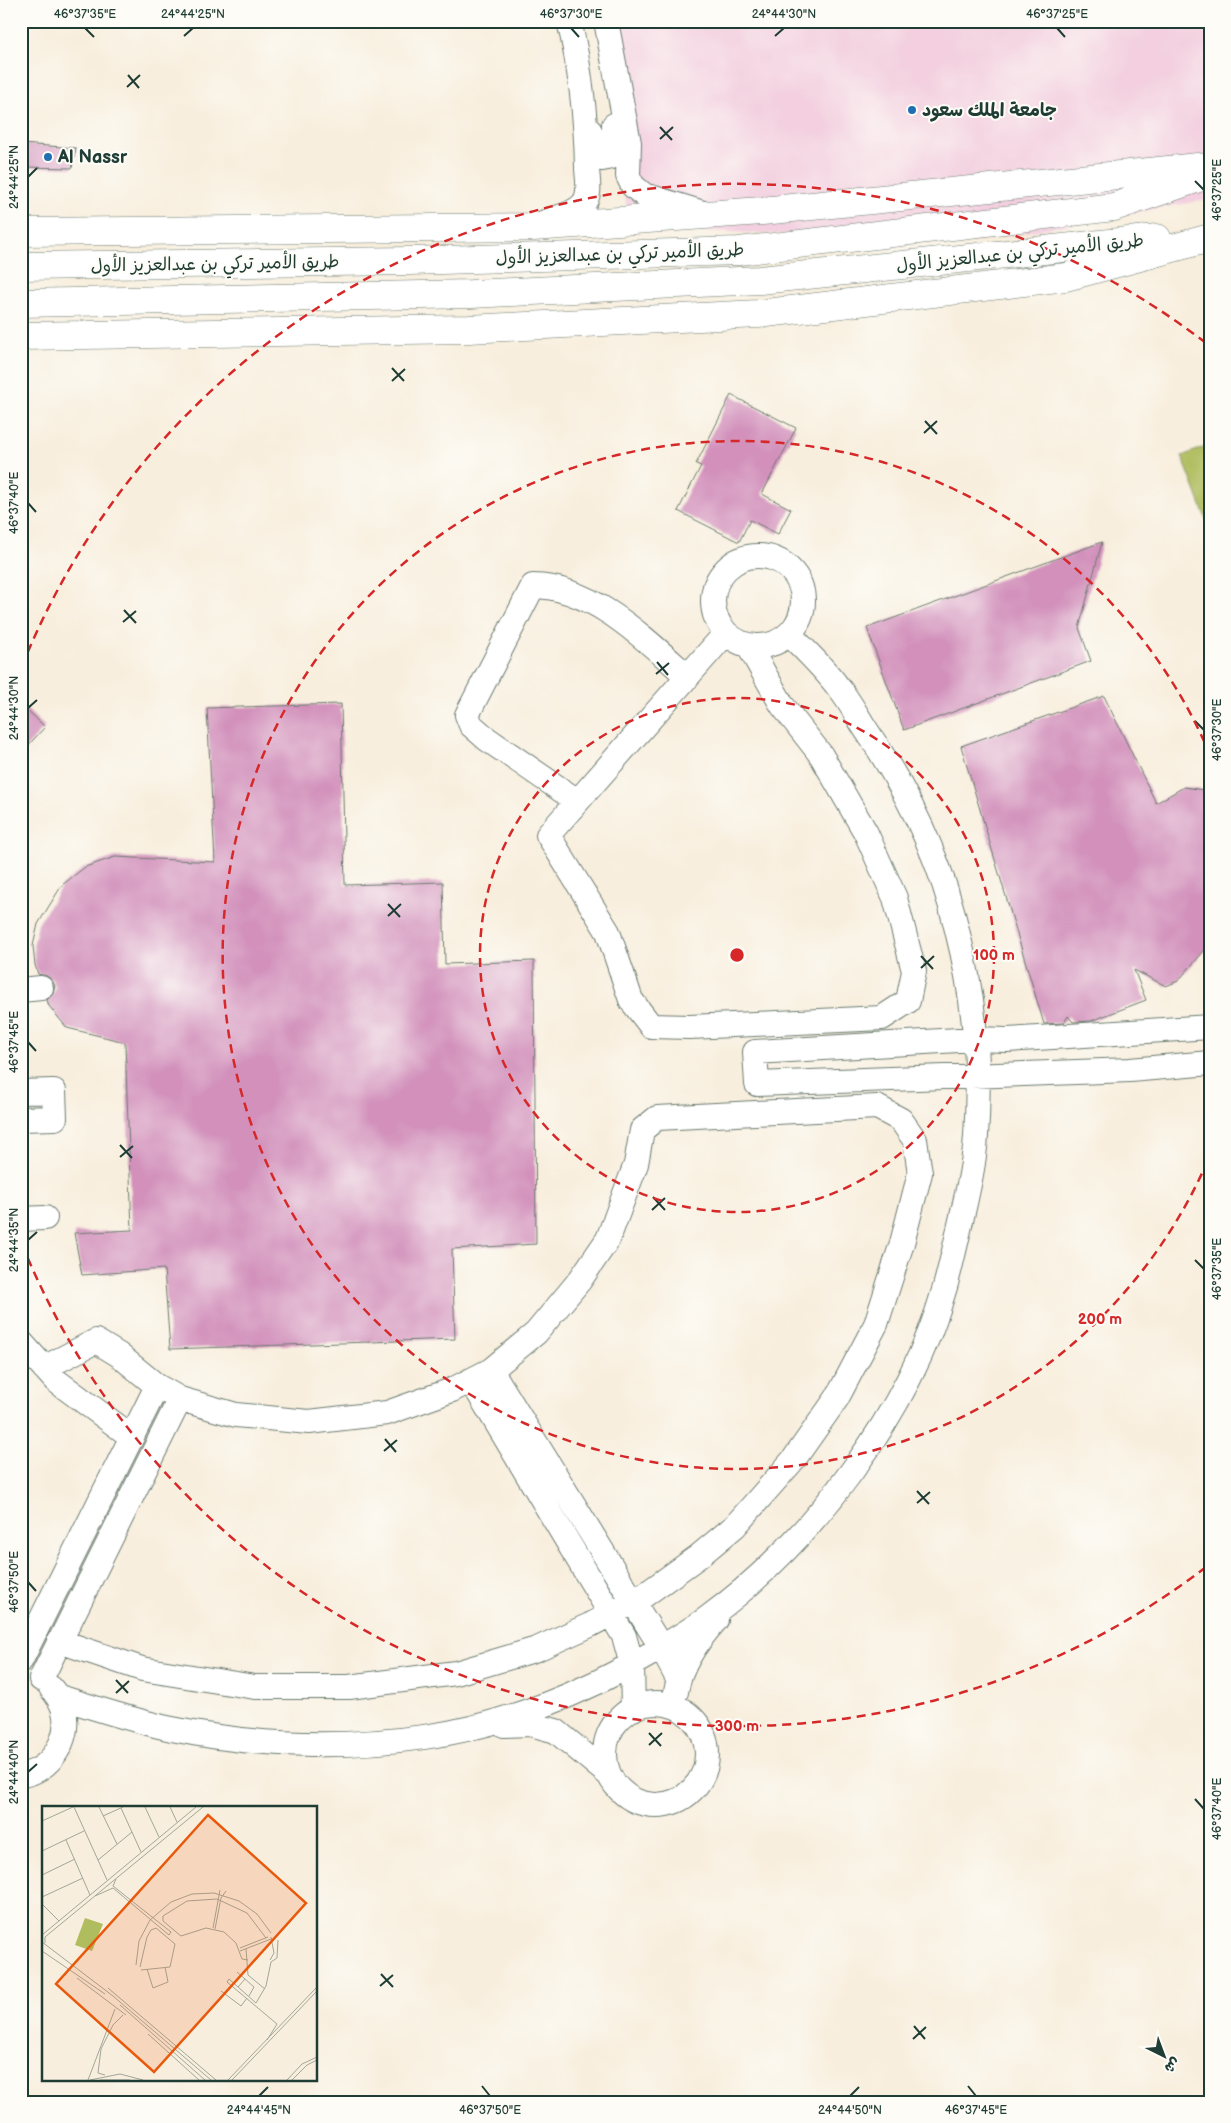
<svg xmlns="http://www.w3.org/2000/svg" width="1231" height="2123" viewBox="0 0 1231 2123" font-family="'Balsamiq Sans','Playpen Sans Arabic',sans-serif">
<rect width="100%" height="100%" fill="#fdfcf7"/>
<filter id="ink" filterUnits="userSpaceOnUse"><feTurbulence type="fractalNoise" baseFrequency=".02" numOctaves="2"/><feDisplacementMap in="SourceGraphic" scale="10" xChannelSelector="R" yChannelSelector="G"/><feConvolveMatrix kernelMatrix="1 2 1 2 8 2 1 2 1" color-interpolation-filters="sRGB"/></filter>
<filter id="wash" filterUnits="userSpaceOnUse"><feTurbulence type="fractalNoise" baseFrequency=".0096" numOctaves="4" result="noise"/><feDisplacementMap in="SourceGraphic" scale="20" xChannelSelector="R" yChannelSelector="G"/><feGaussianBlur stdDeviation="1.12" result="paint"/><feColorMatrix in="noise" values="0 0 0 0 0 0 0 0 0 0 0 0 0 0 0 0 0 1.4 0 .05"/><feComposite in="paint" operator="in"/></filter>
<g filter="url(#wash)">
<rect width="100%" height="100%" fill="#f8eedd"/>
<!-- built -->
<path fill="#f3cfdf" d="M603 21H1210V199L972 242 629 228Z"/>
<!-- green -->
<path fill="#b0bd5f" stroke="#687d4a" d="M1210 445V529L1182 456Z"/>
<g id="blocks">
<!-- building -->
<path fill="#d290bb" d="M21 144 76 148 72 168 21 167Z
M731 395 796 428 762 494 791 509 778 534 750 520 739 542 678 511 701 466 696 464Z
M1102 542 1079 628 1091 661 904 730 867 628Z
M1104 696 1156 803 1184 787 1210 791V944L1178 981 1166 986 1134 970 1146 1000 1091 1021 1073 1022 1068 1016 1064 1023 1044 1024 961 746Z
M21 704 45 727 21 753Z
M341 704 345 885 443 882 445 964 534 961 536 1244 452 1249 455 1339 170 1349 164 1269 82 1275 74 1233 132 1230 125 1042 67 1028 49 1006 47 1000 53 994 55 986 52 980 47 976 38 974 35 965 33 946 38 924 62 885 85 867 115 857 215 862 207 708Z"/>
</g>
</g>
<g filter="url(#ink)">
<use href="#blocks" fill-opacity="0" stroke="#6b7b6f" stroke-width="1"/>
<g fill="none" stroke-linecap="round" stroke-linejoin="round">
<defs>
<path id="minor" d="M606 21 629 143 628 176 633 186 644 195 703 213
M590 131 597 154 602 159 611 157 615 150 614 125
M545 222C557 217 575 214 583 204 592 194 587 179 587 167 586 116 581 71 569 21
M713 601a45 45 0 1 1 90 0a45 45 0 1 1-90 0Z
M725 634 548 835 608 932 631 1000 651 1026 690 1027 882 1018 908 1001 914 971 895 898 866 833 821 755 782 705 748 645
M577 801 487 739 471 725 467 715 533 586C592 586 645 639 688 677
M21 990 41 988
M1210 1027 1007 1040 975 1039 755 1052 757 1084 1130 1070 1210 1063
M21 1092 54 1091 55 1118 21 1119
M21 1219 45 1218
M21 1342 55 1380 132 1437
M44 1368 96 1341 119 1355 157 1386 180 1399 236 1415 309 1422 387 1413 452 1390 491 1370 536 1333 580 1280 608 1239 636 1164 642 1130 657 1118 877 1107 901 1120 915 1140 920 1173 902 1243 876 1324 837 1398 794 1459 735 1526 699 1556 639 1599 590 1625 537 1649 456 1673 349 1687H255L142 1669 59 1641
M491 1370 661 1647 678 1679
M471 1380 624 1636 632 1665 633 1709
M21 1660 157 1386
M41 1679 180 1399
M676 1692C680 1664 698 1640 716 1620
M59 1697C96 1708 134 1721 172 1729 255 1746 340 1749 424 1737 503 1726 584 1693 652 1653 670 1642 689 1631 706 1619 811 1543 910 1412 945 1287 950 1269 954 1251 958 1234 965 1202 974 1169 976 1136 981 1067 974 997 957 930 940 856 905 787 863 725 855 712 848 699 838 687 824 668 806 651 789 634
M605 1754a51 51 0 1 1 102 0a51 51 0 1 1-102 0Z
M504 1725 530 1724 556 1731 608 1774
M21 1775C50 1772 71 1739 64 1711 62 1702 57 1695 51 1688"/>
<path id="major" d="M21 232 533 227 762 211 1198 167
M21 266 410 261 739 251 1114 207 1210 174
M21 303 471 294 760 280 1157 238
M21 336 469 329 758 314 1066 277 1210 238"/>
</defs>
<!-- minor casing -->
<use href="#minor" stroke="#6b7b6f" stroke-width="26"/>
<!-- major casing -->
<use href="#major" stroke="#6b7b6f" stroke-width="29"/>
<!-- minor -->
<use href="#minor" stroke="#fff" stroke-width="24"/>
<!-- major -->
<use href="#major" stroke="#fff" stroke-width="28"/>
</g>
</g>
<!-- ticks -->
<path fill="none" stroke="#1f3d34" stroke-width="2" d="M85 28 94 37M571 28 579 37M1057 28 1065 37M184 36 193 28M775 36 784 28M128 75 139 88M127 87 140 75M660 127 672 140M660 139 673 127M28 177 37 168M1195 181 1204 190M392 368 404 381M392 381 405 369M925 421 937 434M924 433 937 421M28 503 36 512M124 610 136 623M123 622 136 611M657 662 668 675M656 674 669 663M28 708 37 700M1195 721 1204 730M388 904 400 917M388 916 401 904M921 956 933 969M921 968 934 956M28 1042 36 1051M120 1145 132 1158M120 1157 133 1146M653 1197 665 1210M652 1210 665 1198M28 1240 37 1232M1195 1260 1204 1269M385 1439 396 1452M384 1451 397 1440M917 1491 929 1504M917 1503 930 1492M28 1582 36 1591M116 1680 128 1693M116 1693 129 1681M649 1733 661 1746M649 1745 662 1733M28 1772 37 1764M1195 1799 1204 1809M381 1974 393 1987M380 1986 393 1975M914 2026 925 2039M913 2039 926 2027M482 2086 490 2096M968 2086 976 2096M259 2096 268 2087M850 2096 859 2087"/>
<!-- distance rings -->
<g fill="none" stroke="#d62828" stroke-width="2.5" stroke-dasharray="9 6">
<circle cx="737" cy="955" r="257"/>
<path d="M1208 1160A514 514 0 1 1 1208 750"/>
<path d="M1206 1567A771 771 0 0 1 22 1244M22 666A771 771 0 0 1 1206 343"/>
</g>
<!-- markers -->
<g fill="#1f6fb2" stroke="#fdfcf7" stroke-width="2">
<circle cx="912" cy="110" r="5"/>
<circle cx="48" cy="157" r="5"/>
</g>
<g text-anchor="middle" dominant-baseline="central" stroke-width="4" stroke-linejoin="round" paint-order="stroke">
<!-- poi labels -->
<g font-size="18" font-weight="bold" fill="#1f3d34" stroke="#fdfcf7" text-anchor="start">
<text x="922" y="110">جامعة الملك سعود</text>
<text x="58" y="157">Al Nassr</text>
</g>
<!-- street labels -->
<g font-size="18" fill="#1f3d34" stroke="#fdfcf7">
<text transform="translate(1020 253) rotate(-6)">طريق الأمير تركي بن عبدالعزيز الأول</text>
<text transform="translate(620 254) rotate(-2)">طريق الأمير تركي بن عبدالعزيز الأول</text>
<text transform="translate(215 264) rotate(-1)">طريق الأمير تركي بن عبدالعزيز الأول</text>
</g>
</g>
<!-- overview -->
<g transform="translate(42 1806)">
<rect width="275" height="275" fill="#f8eedd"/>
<path d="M43 112 61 118 50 145 33 139Z" fill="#b0bd5f"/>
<path fill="none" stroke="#a1a799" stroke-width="1" d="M32 1 65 74M57 1 75 38M103 1 117 31M128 1 135 16M79 2 99 46M61 10 81 1M0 15 31 1M24 34 48 89M0 45 42 25M56 54 90 26M0 69 33 53M53 90 71 82 127 129 129 126 71 80 74 73M0 91 41 72M0 98 17 115M171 122 178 84M173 123 179 92 184 85M0 129 154 1M0 136 71 190 169 274M3 137V131L161 1M198 142 226 131M204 143 206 169 223 183M0 145 63 188M198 145 229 133M206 154 200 153 194 137 182 126 164 122 139 130 121 115V110L145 95 175 93 205 107 224 132M228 154 232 147 229 131M94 159 97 135 108 114 129 96 150 88 172 87 197 95 215 108 229 127M98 161 105 131 109 124 114 122 133 138 128 161 99 164M105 163 111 182 126 176 123 161M195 166 203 173 196 181M35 172 84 209M203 173 212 181 207 190M66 182 174 274M179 185 199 200 205 192M78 199 163 274M106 228 157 274M225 234 235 218 185 176 187 173 214 197 224 180 229 156 235 152 236 134M63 269 56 267 59 243 71 219 81 209M46 274 73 203M48 274 78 268 101 274M58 274H88M186 274 275 181M190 274 275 185M245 274 260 258 275 251M250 274 265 259 275 254"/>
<path fill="#e8590c" fill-opacity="0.15" stroke="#e8590c" stroke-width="2.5" d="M166 9 264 97 112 266 14 178Z"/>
<rect width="275" height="275" fill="none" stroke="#1f3d34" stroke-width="2.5"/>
</g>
<circle cx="737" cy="955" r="8" fill="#d62828" stroke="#fdfcf7" stroke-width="2.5"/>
<g font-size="15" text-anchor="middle" font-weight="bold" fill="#d62828" stroke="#fdfcf7" stroke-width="4" stroke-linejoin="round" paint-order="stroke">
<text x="994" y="960">100 m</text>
<text x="1100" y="1324">200 m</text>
<text x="737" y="1731">300 m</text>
</g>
<!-- margin -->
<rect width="1231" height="2123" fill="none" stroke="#fdfcf7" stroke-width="55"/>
<!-- north arrow -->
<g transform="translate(1164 2056) rotate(138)" stroke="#fdfcf7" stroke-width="4" paint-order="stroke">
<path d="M0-4L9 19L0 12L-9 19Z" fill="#1f3d34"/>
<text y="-8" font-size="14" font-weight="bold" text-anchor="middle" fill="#1f3d34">ش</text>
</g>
<rect x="28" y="28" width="1176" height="2068" fill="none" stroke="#1f3d34" stroke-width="2"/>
<g font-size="12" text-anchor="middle" fill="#1f3d34">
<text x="85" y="18">46°37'35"E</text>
<text x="193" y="18">24°44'25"N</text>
<text x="571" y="18">46°37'30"E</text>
<text x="784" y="18">24°44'30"N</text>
<text x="1057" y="18">46°37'25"E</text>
<text transform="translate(14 177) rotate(-90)" y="4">24°44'25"N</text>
<text transform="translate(1217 190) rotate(-90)" y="4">46°37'25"E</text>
<text transform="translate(14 503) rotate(-90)" y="4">46°37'40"E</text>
<text transform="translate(14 708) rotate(-90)" y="4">24°44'30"N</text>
<text transform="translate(1217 730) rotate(-90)" y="4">46°37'30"E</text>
<text transform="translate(14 1042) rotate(-90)" y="4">46°37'45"E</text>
<text transform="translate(14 1240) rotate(-90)" y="4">24°44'35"N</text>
<text transform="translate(1217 1269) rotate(-90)" y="4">46°37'35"E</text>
<text transform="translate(14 1582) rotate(-90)" y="4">46°37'50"E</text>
<text transform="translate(14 1772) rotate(-90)" y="4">24°44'40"N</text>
<text transform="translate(1217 1809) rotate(-90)" y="4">46°37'40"E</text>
<text x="259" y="2114">24°44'45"N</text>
<text x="490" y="2114">46°37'50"E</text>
<text x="850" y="2114">24°44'50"N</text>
<text x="976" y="2114">46°37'45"E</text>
</g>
</svg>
